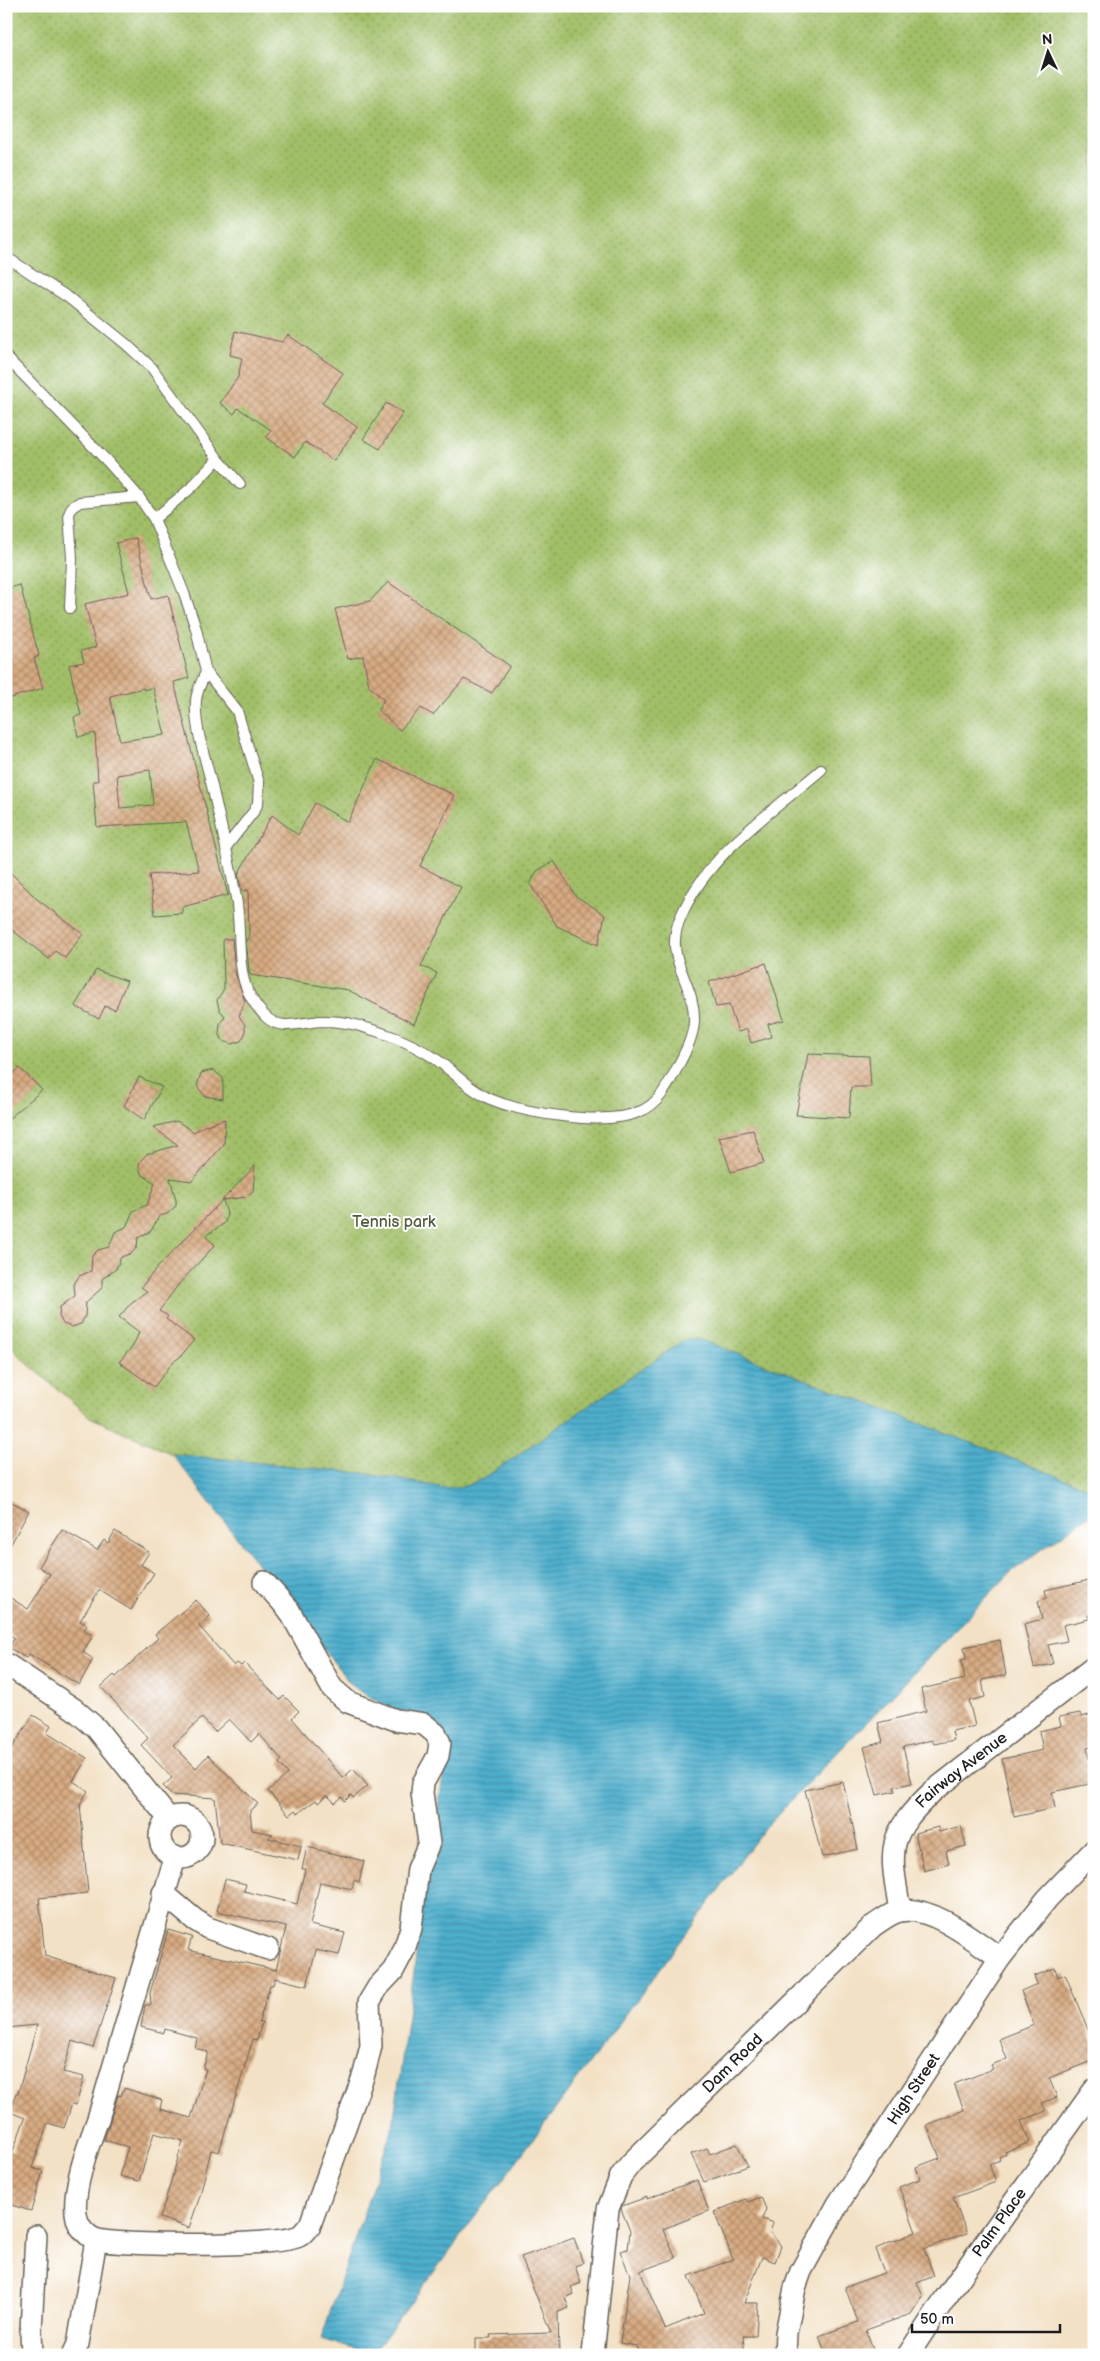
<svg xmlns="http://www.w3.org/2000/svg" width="1100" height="2361" viewBox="0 0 1100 2361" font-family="'Balsamiq Sans',sans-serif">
<defs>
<pattern id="grass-dots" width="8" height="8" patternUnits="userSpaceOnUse" patternTransform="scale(1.25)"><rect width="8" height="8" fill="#a1bf67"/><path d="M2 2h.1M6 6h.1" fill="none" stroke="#829a54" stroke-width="1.8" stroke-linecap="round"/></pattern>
<pattern id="water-rules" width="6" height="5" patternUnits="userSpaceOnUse" patternTransform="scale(1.25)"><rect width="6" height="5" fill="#4eafcd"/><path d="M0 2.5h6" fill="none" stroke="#408ea6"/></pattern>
<pattern id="building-cross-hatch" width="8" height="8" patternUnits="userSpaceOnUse" patternTransform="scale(1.25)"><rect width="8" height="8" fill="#d8ab82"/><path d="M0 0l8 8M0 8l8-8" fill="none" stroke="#ae8a6a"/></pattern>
</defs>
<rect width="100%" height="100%" fill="#fff"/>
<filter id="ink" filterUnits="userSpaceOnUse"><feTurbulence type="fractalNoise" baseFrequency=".02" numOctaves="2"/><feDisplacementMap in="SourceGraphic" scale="10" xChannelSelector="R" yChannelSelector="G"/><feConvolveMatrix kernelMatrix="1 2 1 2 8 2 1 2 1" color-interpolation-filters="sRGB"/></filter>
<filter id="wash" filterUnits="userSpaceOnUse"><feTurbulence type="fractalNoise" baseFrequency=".0096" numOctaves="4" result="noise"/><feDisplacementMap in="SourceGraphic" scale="20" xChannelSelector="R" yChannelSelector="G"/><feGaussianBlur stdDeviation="1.12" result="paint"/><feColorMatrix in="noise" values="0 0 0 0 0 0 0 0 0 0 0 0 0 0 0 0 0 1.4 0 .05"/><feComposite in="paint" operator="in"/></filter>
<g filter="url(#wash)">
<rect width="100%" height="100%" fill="#f3e1c5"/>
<!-- grass -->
<path fill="url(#grass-dots)" stroke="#5e6e42" d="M6 6H1094V1490L702 1340 680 1343 483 1479 466 1486 445 1488 361 1473 172 1454 90 1417 20 1357 6 1340Z"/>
<!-- water -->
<path fill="url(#water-rules)" stroke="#356674" d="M690 1339 702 1340 1094 1490V1512L1011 1572 765 1828 372 2355 321 2339 393 2126 431 1846 449 1744 353 1687 172 1454 361 1473 445 1488 466 1486 483 1479 639 1371 680 1343Z"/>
<g id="blocks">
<!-- building -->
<path fill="url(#building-cross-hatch)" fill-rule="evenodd" d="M235 331 282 342 288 335 343 373 322 403 357 427 334 461 305 442 295 457 266 437 271 430 238 408 234 414 220 403 238 377 242 358 230 355Z
M386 403 403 413 380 449 363 439Z
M136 538 151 599 168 595 189 678 174 682 228 895 182 907V913L155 915 149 875 199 871 186 822 97 827 93 781H98L95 733 78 737 74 717 81 715 69 665 84 662 81 651 96 647 85 604 129 593 116 543ZM153 687 165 735 120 741 110 696 144 688V690ZM150 770 153 805 120 808 117 775Z
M388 582 510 666 492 693 464 679 433 715 421 708 400 730 378 710 384 700 369 686 363 656 348 659 335 609 370 601Z
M20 585 39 656 34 658 43 688 11 698 6 684V589Z
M377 759 454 795 420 866 461 887 421 966 437 973 414 1024 348 990 250 975 249 970 246 939H249L248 890 242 891 238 874 272 815 298 835 315 803 348 822Z
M554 861 576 896 605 915 598 945 557 926 530 884 537 871Z
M6 868 38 900 83 934 65 958 55 951 49 959 6 925Z
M223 939H232L235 972 245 1001 239 1016 245 1025V1034L241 1041 232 1044 223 1041 219 1033 220 1024 225 1016 219 1009 217 1000 224 989Z
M766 963 784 1020 768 1024 772 1037 751 1043 747 1029 738 1032 729 1005 716 1007 709 982Z
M96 970 127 981 115 1010 105 1006 99 1019 75 1006Z
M808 1054 869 1056 871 1087H851L849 1118 796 1115Z
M20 1068 42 1090 6 1121V1079Z
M213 1070 223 1078V1099L205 1096 197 1086 201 1073Z
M139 1077 162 1087 144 1120 124 1106Z
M225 1119 224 1144 192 1181 170 1178 176 1200V1206L167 1214 159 1216 151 1231 138 1238 137 1247 132 1253 121 1257 116 1269 102 1279V1288L86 1302 85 1316 81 1324 72 1327 63 1324 59 1316 60 1307 75 1296 74 1284 79 1276 91 1271 92 1256 98 1250 109 1247 115 1232 126 1227 133 1211 147 1205 155 1183 141 1174 139 1165 141 1160 147 1154 178 1145 153 1127 177 1121 194 1132 206 1125Z
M753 1130 764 1163 731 1172 719 1137Z
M255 1166 253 1191 246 1197 223 1200 227 1214 225 1223 205 1236 215 1245 178 1285 159 1311 168 1316 166 1319 194 1340 180 1357 173 1362 154 1387 119 1362 133 1346 139 1332 119 1317 131 1303 147 1291 141 1287 157 1268Z
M6 1499 29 1511 6 1553Z
M62 1530 97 1550 104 1540 108 1543 115 1531 149 1552 141 1565 154 1573 131 1610 99 1590 80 1621 87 1625 84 1631 93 1635 83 1652 93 1659 79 1685 29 1654 26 1658 8 1647 15 1638 6 1633V1595L28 1609 50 1574 39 1567Z
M1094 1579V1614L1088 1615 1089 1619 1063 1625 1067 1641 1048 1645 1053 1664 1034 1668 1024 1624 1042 1619 1038 1601 1047 1598 1045 1590Z
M196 1600 210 1616 199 1626 234 1666 237 1663 241 1666 244 1663 280 1700 284 1696 299 1711 292 1718 343 1778 353 1769 368 1786 353 1798 351 1795 345 1801 342 1797 335 1803 327 1795 318 1803 316 1800 298 1813 295 1810 289 1815 268 1791 288 1774 279 1763 282 1760 259 1734 251 1742 229 1719 215 1732 202 1718 173 1745 196 1768 208 1755 258 1804 250 1810 252 1830 273 1834 268 1838 301 1846 298 1860 220 1843 215 1798 172 1795 163 1786 172 1778 141 1745 148 1738 101 1687 114 1675 116 1677 158 1638 155 1634Z
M1000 1640 1006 1675 982 1680 985 1697 969 1701 975 1726 952 1731 954 1740 934 1744 932 1740 903 1747 912 1783 894 1787 895 1791 877 1795 864 1747 883 1742 878 1723 926 1711 921 1689 965 1679 961 1660 966 1659 964 1647Z
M1080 1713 1081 1717 1094 1714V1746L1087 1748 1094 1783 1052 1792 1055 1808 1014 1817 1002 1759 1043 1750 1039 1731 1061 1726 1059 1717Z
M33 1715 51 1726 47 1733 87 1758 73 1781 88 1791 80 1804 88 1893 39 1898 45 1956 116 1978 93 2048 72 2041 63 2072 84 2077 76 2105 72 2104 64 2128 48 2123 32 2168 43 2171 31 2211 8 2204 13 2188 6 2185V2149L13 2151 25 2118 10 2112 16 2093H18L37 2025 6 2028V1757Z
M843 1782 858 1849 822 1857 805 1790Z
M961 1826 966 1846 946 1851 949 1864 924 1871 915 1833 938 1827 939 1832Z
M307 1847 364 1861 359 1882 354 1880 352 1889 320 1882 310 1925 345 1933 339 1955 316 1950 307 1986 275 1978 273 1985H270L259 2022H262L257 2040 253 2039 219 2152 211 2150 200 2196 189 2228 160 2218 183 2141 154 2133 139 2181 119 2176 128 2147 104 2140 118 2095 121 2096 124 2088 162 2100 160 2109 191 2118 206 2069H203L208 2052 195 2048 197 2038 165 2029 164 2033 141 2027 145 2005H151L150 1993 168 1930 192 1937 188 1950 276 1970 286 1927 217 1911 225 1879 246 1884 244 1891 297 1904 305 1869H302Z
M1055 1968 1058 1977 1065 1974 1094 2044V2060L1049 2078 1057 2097 1042 2103 1046 2111 1021 2121 1030 2142 1005 2152 1006 2154 999 2157 1000 2160 989 2164 996 2182 953 2198 967 2233 924 2249 934 2276 917 2283 923 2296 911 2314 866 2330 875 2355H826L819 2336 858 2322 845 2287 884 2273 875 2249 916 2232 899 2187 920 2179 916 2167 940 2158 927 2125 964 2110 954 2084 993 2069 991 2065 1007 2059 999 2039 1034 2025 1021 1991 1037 1984 1034 1976Z
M737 2144 748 2166 704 2182 691 2154 707 2148 710 2154Z
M697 2180 709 2211 663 2229 676 2258 640 2271 665 2329 704 2313 689 2276 733 2259 714 2212 746 2199 748 2202 761 2197 766 2209 762 2219 773 2223 770 2232 781 2246 775 2262 762 2257 744 2303H758L756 2336H743L745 2355H641L637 2346 620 2343 630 2275 620 2251 628 2249 630 2231 621 2209 622 2206 647 2197V2199Z
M574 2238 583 2263 575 2266 581 2283 571 2287 574 2294 565 2298 569 2308 558 2312 559 2355H476V2338H491L490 2335 551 2333 521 2257Z"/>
</g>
</g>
<g filter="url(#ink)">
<use href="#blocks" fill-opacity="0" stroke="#676157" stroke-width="1"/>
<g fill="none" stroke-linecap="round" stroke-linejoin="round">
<defs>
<path id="lane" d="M6 257 69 298 126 344 152 368 218 459 191 488 154 519
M6 357 108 462 139 497 154 519 184 593 196 629 206 672C202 681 197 690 196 700 194 727 205 756 211 782 220 820 229 859 236 898 241 925 237 954 244 981 248 994 255 1006 265 1016 280 1032 302 1022 321 1021 333 1021 345 1022 356 1025 385 1033 408 1041 433 1057 452 1070 468 1089 490 1099 526 1114 606 1127 641 1111 658 1104 667 1087 675 1072 683 1056 693 1039 694 1022 696 979 660 960 682 914 710 852 771 813 821 770
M218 459 240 484
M70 608 72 558 69 514 72 507 80 502 139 497
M206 672 237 711 259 783 258 803 254 811 226 847"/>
<g id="street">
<path d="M6 1664 74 1709 96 1728 169 1819"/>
<circle cx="181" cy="1837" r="21"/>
<path d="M175 1858 98 2119C89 2143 66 2203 80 2226 84 2232 90 2238 98 2240 126 2246 276 2247 299 2236 303 2234 307 2228 310 2225L364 2074 371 2046 369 2002 378 1987 393 1971 404 1950 411 1928 418 1869 429 1843 422 1793 423 1783 438 1756 440 1743 436 1734 424 1724 396 1720 348 1702 332 1688 289 1610 264 1582"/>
<path d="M163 1893 195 1920 208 1928 268 1949"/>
<path id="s1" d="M900 1911C890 1850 885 1837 932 1792L1094 1667"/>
<path d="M32 2355 31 2330 36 2236"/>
<path d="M73 2355 78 2344 96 2240"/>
<path id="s2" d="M593 2355 608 2209 621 2176 631 2163 873 1926C881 1921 890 1913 900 1911 932 1905 975 1941 1000 1958"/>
<path id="s3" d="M785 2355 786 2333 795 2288 801 2271 838 2204 1000 1958 1047 1899 1094 1850"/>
<path id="s4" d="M908 2355 944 2300 1094 2090"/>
</g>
</defs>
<!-- lane casing -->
<use href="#lane" stroke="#676157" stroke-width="12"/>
<!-- street casing -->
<use href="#street" stroke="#676157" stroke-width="24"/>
<!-- lane -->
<use href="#lane" stroke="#fff" stroke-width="10"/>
<!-- street -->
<use href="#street" stroke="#fff" stroke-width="21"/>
</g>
</g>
<g text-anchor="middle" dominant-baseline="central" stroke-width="4" stroke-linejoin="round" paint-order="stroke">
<!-- park labels -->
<g font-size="16" fill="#515d3a" stroke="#fff">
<text x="394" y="1222">Tennis park</text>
</g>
<!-- street labels -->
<g font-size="16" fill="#1c1c1c" stroke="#fff">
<text stroke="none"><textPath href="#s1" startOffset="169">Fairway Avenue</textPath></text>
<text stroke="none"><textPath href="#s2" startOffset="341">Dam Road</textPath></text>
<text stroke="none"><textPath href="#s3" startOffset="300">High Street</textPath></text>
<text stroke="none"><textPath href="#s4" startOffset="161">Palm Place</textPath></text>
</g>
</g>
<!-- margin -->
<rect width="1100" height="2361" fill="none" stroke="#fff" stroke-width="25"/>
<!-- north arrow -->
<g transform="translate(1048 52) rotate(356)" stroke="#ffffff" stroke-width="4" paint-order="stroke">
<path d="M0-4L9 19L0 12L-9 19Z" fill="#1c1c1c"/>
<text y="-8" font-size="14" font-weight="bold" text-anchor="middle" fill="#1c1c1c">N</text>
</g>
<!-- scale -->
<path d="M912 2324v8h148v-8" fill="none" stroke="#1c1c1c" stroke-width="2.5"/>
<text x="920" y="2324" font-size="15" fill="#1c1c1c" stroke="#ffffff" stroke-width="4" paint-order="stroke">50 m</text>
</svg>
